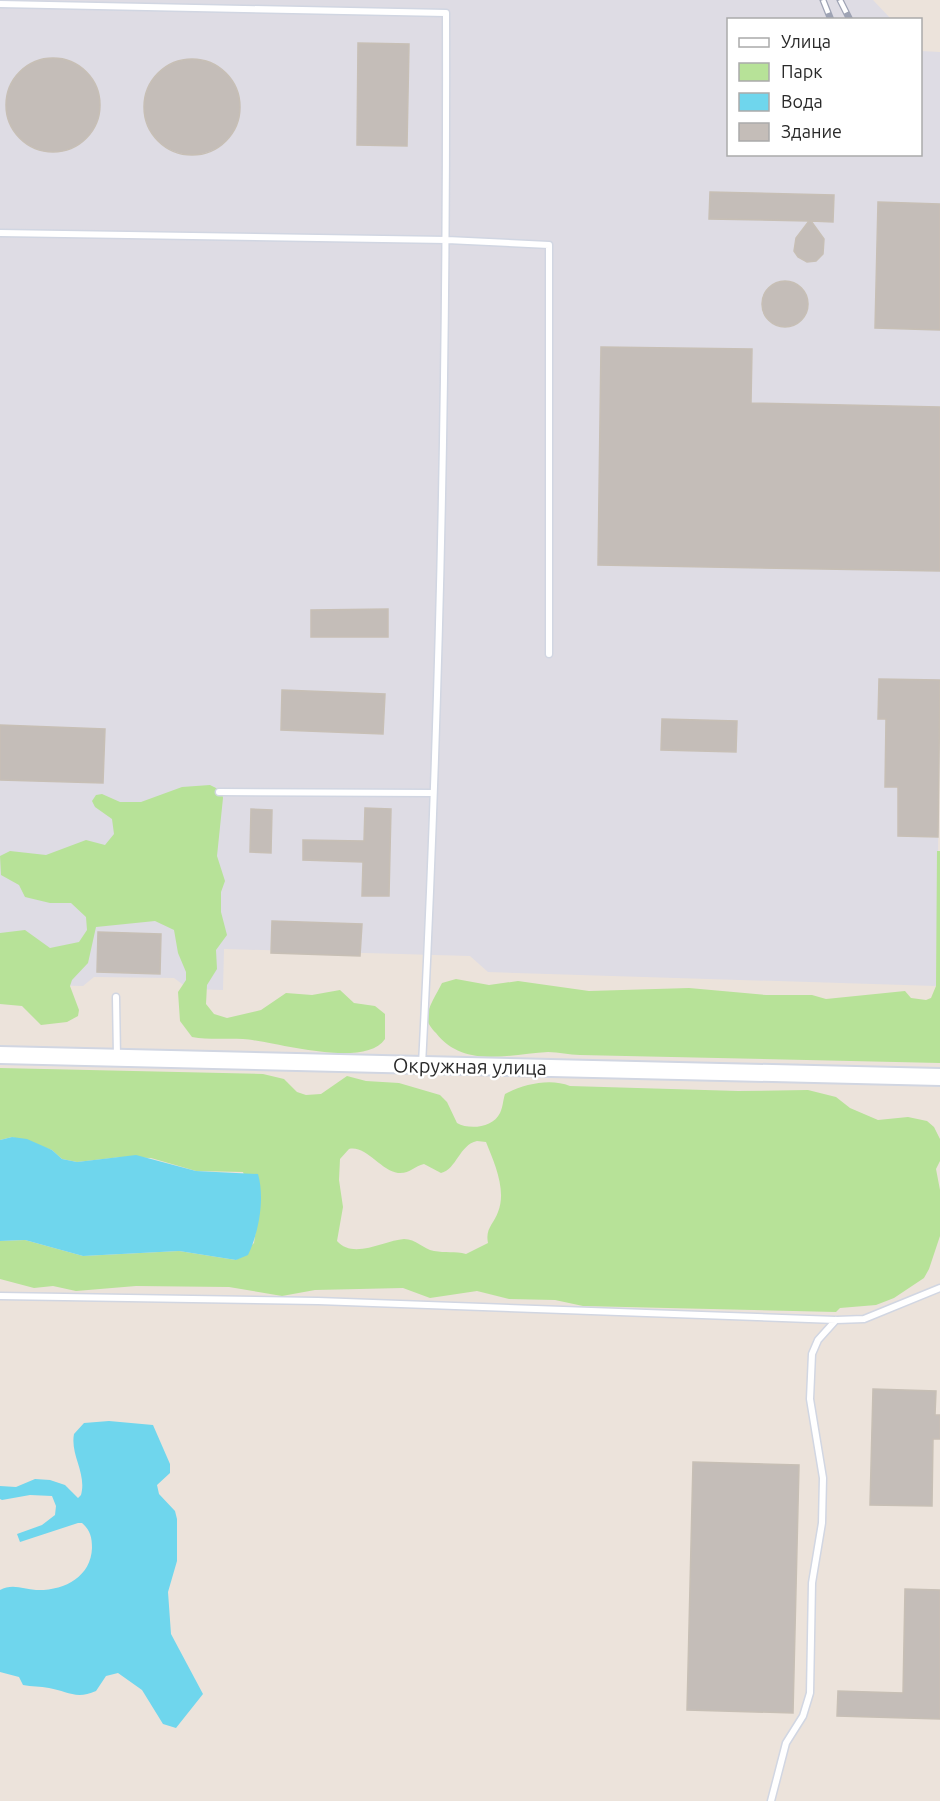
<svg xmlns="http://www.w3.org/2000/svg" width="940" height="1801" viewBox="0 0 940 1801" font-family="Ubuntu,sans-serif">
<rect width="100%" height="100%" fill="#ece3db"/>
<!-- industrial -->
<path fill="#dedce4" d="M0 0H873L891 19 728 20V154H920L921 51 940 52V720L936 986 488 972 470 956 224 949 223 990 189 989 174 978 94 977 83 986 0 984Z"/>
<!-- green -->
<path fill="#b7e298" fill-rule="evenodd" d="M210 785 222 791 223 798 217 856 225 881 221 892V912L227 935 216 950 217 969 207 985 206 1004 214 1014 227 1018 261 1010 286 993 312 995 340 990 354 1003 375 1006 385 1014V1039C364 1070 273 1041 243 1039 226 1038 209 1040 192 1037L180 1021 178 992 186 980V972L178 953 174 930 155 921 96 927 88 963 72 980 70 986 79 1010 78 1016 67 1022 41 1025 22 1006 0 1004V933L25 930 50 948 79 942 87 930 86 917 71 903H50L25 897 19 885 1 875 0 856 10 851 46 855 86 840 105 845 114 834 112 819 95 807 92 801 96 795 102 794 120 802H141L182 787Z
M937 851H940V1063L580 1055C569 1055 559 1052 548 1052 509 1054 464 1069 436 1033 432 1029 427 1023 427 1017 428 1007 437 993 442 983L456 979 489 985 518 981 589 991 689 988 766 995H812L826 999 905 991 911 998 926 1000 931 998 936 986Z
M0 1068 263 1074 284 1079 297 1092 306 1095 321 1094 347 1076 366 1081 399 1083 440 1095 447 1102 457 1123C469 1130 493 1128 500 1113 503 1107 503 1100 505 1094 524 1084 550 1078 570 1086L738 1091 808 1090 836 1097 850 1108 878 1120 908 1117 927 1121 934 1127 940 1139V1161L936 1169 940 1190V1236L929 1269 924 1278 894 1298 876 1305 840 1308 836 1312 583 1306 555 1300 509 1299 477 1291 430 1298 403 1288 315 1290 282 1296 229 1287 136 1286 76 1291 53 1286 34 1288 0 1279V1241L25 1240 83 1256 179 1251 236 1260 254 1243 258 1215 243 1172 196 1171 151 1158 121 1157 77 1162 62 1159 52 1150 12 1137 0 1140ZM477 1141 486 1142C494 1162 507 1190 498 1212 494 1224 485 1228 488 1243L466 1254C455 1251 445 1253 434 1251 423 1249 416 1239 404 1239 386 1240 353 1260 337 1241L343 1207 339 1180 340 1159 349 1149C366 1145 381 1171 398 1173 410 1174 414 1166 424 1164L441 1173C457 1169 459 1145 477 1141Z"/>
<!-- water -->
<path fill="#6fd6ed" d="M12 1137 27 1139 52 1150 62 1159 77 1162 136 1155 196 1171 258 1174C265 1198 259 1232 248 1255L236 1260 179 1251 83 1256 25 1240 0 1241V1140Z
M109 1421 153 1425 170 1464V1473L157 1485 159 1494 175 1511 177 1519V1561L168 1592 171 1634 203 1694 176 1728 163 1724 142 1690 118 1673 106 1676 96 1691C76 1700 67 1691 49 1688 40 1686 32 1687 23 1685L19 1677 0 1672V1590C12 1583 24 1589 36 1590 64 1591 91 1577 92 1548 92 1537 90 1530 82 1523H78L20 1542 17 1534 42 1525 55 1515 56 1506 52 1496 30 1495 2 1500 0 1499V1486L16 1487 35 1479 50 1480 65 1485 78 1498 81 1495C87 1473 70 1455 74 1434L84 1423Z"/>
<!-- building -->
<path fill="#c4bdb8" stroke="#c7bfb5" stroke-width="1.5" d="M358 43 409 44 407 146 357 145Z
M6 105a47 47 0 1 1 94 0a47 47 0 1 1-94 0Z
M144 107a48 48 0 1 1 96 0a48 48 0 1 1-96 0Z
M710 192 834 195 833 222 811 221 824 239 823 254 816 261 807 262 798 257 794 251 796 238 809 221 709 219Z
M878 202 940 204V330L875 328Z
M762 304a23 23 0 1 1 46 0a23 23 0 1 1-46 0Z
M601 347 752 349 751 403 940 407V571L598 565Z
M388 609V637H311V610Z
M879 679 940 680 938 837 898 836V787H885L886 719H878Z
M282 690 385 694 383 734 281 730Z
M662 719 737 721 736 752 661 750Z
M0 725 105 729 103 783 0 780Z
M365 808 391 809 389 896H362L363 862 303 860V840L364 841Z
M251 809 272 810 271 853 250 852Z
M272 921 362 924 360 956 271 953Z
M98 932 161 934 160 974 97 972Z
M873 1389 936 1391 935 1415H940V1439H933L932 1506 870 1505Z
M693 1462 799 1465 793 1713 687 1710Z
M905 1589 940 1590V1719L837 1716 838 1691 903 1693Z"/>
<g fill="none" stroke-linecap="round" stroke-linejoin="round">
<defs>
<path id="lane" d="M0 4 446 13C447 363 440 714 422 1065
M0 233 447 240 549 245V654
M219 792 433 793
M116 997 117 1057
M0 1296 318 1301 836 1320 864 1319 940 1288
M771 1801 786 1743 803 1716 810 1693 812 1583 822 1523 823 1478 810 1399 812 1354 818 1340 836 1320"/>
<path id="secondary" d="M0 1055 940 1077"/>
</defs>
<!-- lane casing -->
<use href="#lane" stroke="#d1d6e2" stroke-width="9"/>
<!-- secondary casing -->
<use href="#secondary" stroke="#d1d6e2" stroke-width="20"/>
<!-- lane -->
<use href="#lane" stroke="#fff" stroke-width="6"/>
<!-- secondary -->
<use href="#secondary" stroke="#fff" stroke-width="16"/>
<defs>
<path id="rail" d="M823 0 831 20
M840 0 850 20"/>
</defs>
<!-- rail casing -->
<use href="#rail" stroke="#9ea3b4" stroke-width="7"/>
<!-- rail -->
<use href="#rail" stroke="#fff" stroke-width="4.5" stroke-dasharray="14" stroke-linecap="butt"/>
</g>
<g text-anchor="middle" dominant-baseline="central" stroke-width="5" stroke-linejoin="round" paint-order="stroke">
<!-- street labels -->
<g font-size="20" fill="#2a2a2a" stroke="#fff">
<text transform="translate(470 1066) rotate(1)">Окружная улица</text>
</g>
</g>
<!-- legend -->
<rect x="727" y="18" width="195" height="138" fill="#ffffff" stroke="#aaaaaa" stroke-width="1.5"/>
<rect x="739" y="38" width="30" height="9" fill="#ffffff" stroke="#aaaaaa" stroke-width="1.5"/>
<text x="781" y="48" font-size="18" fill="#2a2a2a">Улица</text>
<rect x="739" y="63" width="30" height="18" fill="#b7e298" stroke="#aaaaaa" stroke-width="1.5"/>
<text x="781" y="78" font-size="18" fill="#2a2a2a">Парк</text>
<rect x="739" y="93" width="30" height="18" fill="#6fd6ed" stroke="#aaaaaa" stroke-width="1.5"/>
<text x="781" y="108" font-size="18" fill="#2a2a2a">Вода</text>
<rect x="739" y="123" width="30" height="18" fill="#c4bdb8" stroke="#aaaaaa" stroke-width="1.5"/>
<text x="781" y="138" font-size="18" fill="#2a2a2a">Здание</text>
</svg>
